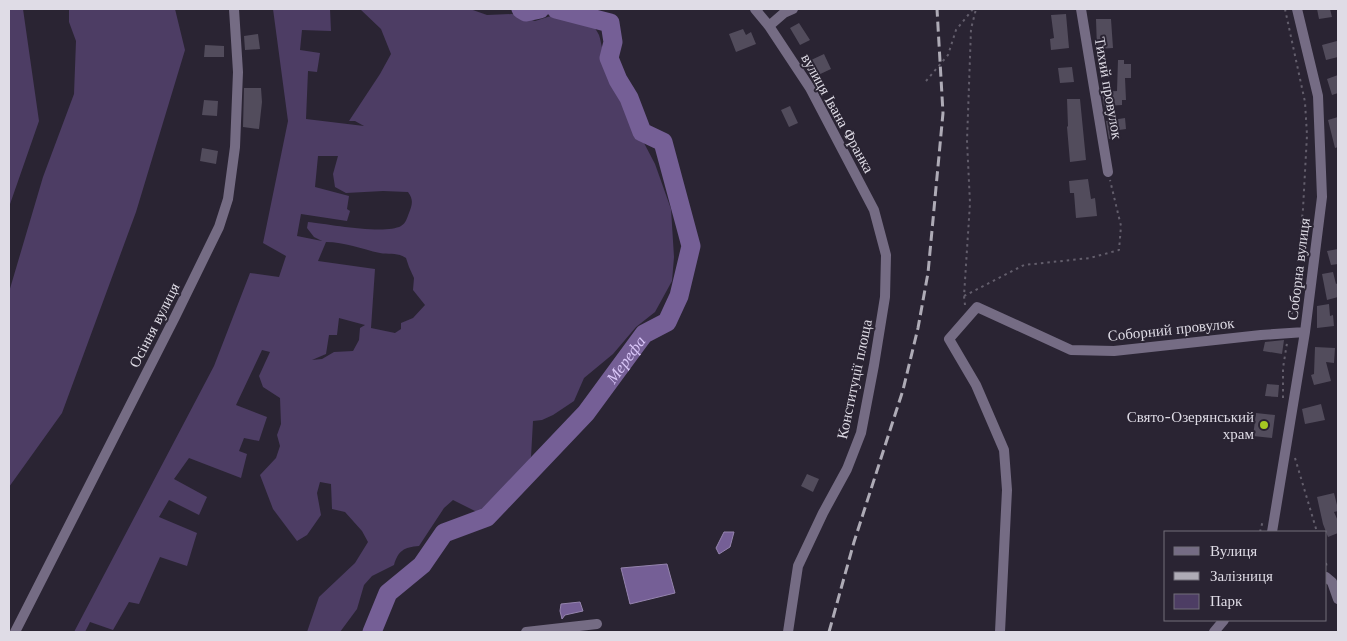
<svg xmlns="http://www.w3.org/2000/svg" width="1347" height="641" viewBox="0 0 1347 641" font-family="'Libre Baskerville',serif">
<rect width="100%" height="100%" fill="#2a2433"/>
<!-- green -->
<path fill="#4d3d64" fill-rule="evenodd" d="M9 9H23L39 121 9 207Z
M69 9H175L185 50 136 212 62 413 9 487V292L43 177 74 94 76 41 69 22Z
M273 9H330L331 31 302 30 300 50 320 53 317 72 308 71 306 119 364 126 355 121H349L380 74 391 54 381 29 360 9H470L487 15 512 14 535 21 557 14 592 23C594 27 597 31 599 35 602 44 601 52 609 58L610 82 616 91 631 123 644 143 655 164 671 209 674 257 672 281 655 312 636 327 613 354 584 378 574 401 553 415 542 420 533 421 531 457 511 487 493 504 487 517 453 500 444 508 419 546C404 547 398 551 394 565L372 576 364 585 357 609 340 632H307L319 597 355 563 368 542 362 531 345 512 332 509 331 484 320 482 317 493 321 515 307 535 297 541 273 509 260 475 276 458 280 446 277 435 281 424 280 398 263 387 259 376 270 352 262 350 236 405 267 417 259 441 244 438 239 451 247 454 241 478 189 458 174 479 207 497 199 515 169 500 159 517 197 533 187 566 160 557 139 604 129 602 113 630 90 622 85 632H74L214 366 250 273 279 277 286 256 263 243 288 121ZM318 156H338L333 174 335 187 346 193 383 191 408 192C414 200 412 205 409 213 407 218 406 223 401 226 385 235 328 224 308 222L307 228 314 237 322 241 297 236 301 214 347 221 350 211 347 209 349 196 315 187ZM326 242C345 242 361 249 380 253 389 255 398 252 406 258L409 267 414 278 413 290 425 305 413 318 401 323V329L395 333 371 328 375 269 318 261ZM339 318 365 325 360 328 359 340 353 351 334 352 322 359 312 360 326 354 329 335H337Z"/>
<!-- water -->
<path fill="#755f96" stroke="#9584ae" d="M724 532H734L730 547 719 554 716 548Z
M667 564 675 593 630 604 621 568Z
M580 602 583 611 565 615 562 619 560 611 561 604Z"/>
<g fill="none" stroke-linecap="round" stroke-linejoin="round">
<!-- river -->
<g stroke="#755f96" stroke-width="19">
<path d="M521 9 526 12 540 9"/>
<path id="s1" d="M372 632 388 593 422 565 444 533 487 517 586 413 644 334 667 322 679 296 691 246 663 142 642 132 629 98 618 80 609 58 613 42 610 23 556 9"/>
</g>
</g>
<!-- building -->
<path fill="#524c5c" d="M1317 9H1330L1332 17 1319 19Z
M1066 14 1069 48 1051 50 1050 39 1054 38 1051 15Z
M1096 19H1111L1113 48 1097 49Z
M799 23 810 40 800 45 790 28Z
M743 29 746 35 751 32 756 44 736 52 729 34Z
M258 34 260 49 245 50 244 36Z
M1337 41 1338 57 1326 60 1322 45Z
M205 45 224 46V57H204Z
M824 54 831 69 816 76 809 61Z
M1118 60H1124V64H1131V78H1125L1126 100H1122V105L1104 106 1102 92 1117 91Z
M1072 67 1074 82 1060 83 1058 68Z
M1338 75V93L1332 95 1327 79Z
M244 88H261L262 102 259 129 243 127Z
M1067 99H1080L1086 160 1070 162 1067 127 1068 126Z
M204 100 218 101 217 116 202 115Z
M790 106 798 123 789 127 781 110Z
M1338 117V147L1335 148 1328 120Z
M1125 118 1126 129 1119 130 1120 137 1109 139 1106 121Z
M202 148 218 151 216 164 200 161Z
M1088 179 1091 199 1095 198 1097 216 1076 218 1074 193H1070L1069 181Z
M1338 249V264L1331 265 1327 251Z
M1333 272 1336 284 1338 283V297L1327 300 1322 274Z
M1329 304 1330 316 1333 315 1334 326 1317 328V306Z
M1284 340 1282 354 1263 351 1265 342Z
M1315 347 1335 348 1334 363 1326 362 1331 381 1314 385 1311 375 1314 374Z
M1267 384 1279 385 1278 397 1265 396Z
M1321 404 1325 420 1305 424 1302 409Z
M1256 413 1275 415 1272 438 1253 436Z
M807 474 819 479 813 492 801 486Z
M1334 493 1338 509V511L1334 512 1338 521V533L1328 537 1323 524 1317 497Z"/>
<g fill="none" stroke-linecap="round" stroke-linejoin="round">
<!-- path -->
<path stroke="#635e6c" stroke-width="2" stroke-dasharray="2.5 4" stroke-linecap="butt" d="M1285 9 1305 102 1307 135 1303 209 1291 323
M926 81 948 55 956 30 973 9
M964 296 1024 265 1090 258 1119 250 1121 226 1110 180
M965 305 964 296 970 203 967 141 971 29 976 9
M1283 398V368L1287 343
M1295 458 1317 532
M1260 532 1263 520
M1326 563 1327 568"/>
<!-- minor -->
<path stroke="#756c84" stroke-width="10" d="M755 9 769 26 810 88 874 210 886 255 885 297 874 365 861 433 847 469 823 513 798 566 788 632
M1081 9 1108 172
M769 26 784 13 793 9
M1272 532 1305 332 1322 197 1318 96 1297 9
M1326 577 1332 582 1338 599
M15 632 175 317 219 227 228 199 235 147 238 72 234 9
M526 632 597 624
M1000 632 1007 490 1004 450 976 385 949 339 977 307 1071 350 1114 351 1261 335 1305 332
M1214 632 1224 620"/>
<!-- rail -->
<path stroke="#aeabb6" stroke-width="3" stroke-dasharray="10 5" stroke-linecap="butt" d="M829 632 854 542 903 390 918 328 928 273 943 113 937 9"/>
</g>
<!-- markers -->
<circle fill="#a5c822" stroke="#2a2433" stroke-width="2" cx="1264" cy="425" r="5"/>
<g text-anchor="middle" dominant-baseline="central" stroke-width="4" stroke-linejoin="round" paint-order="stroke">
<!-- street labels -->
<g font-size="15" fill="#dfdce6" stroke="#2a2433">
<text transform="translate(1109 88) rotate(80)">Тихий провулок</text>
<text transform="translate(838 113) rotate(61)">вулиця Івана Франка</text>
<text transform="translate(1298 269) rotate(-83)">Соборна вулиця</text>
<text transform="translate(154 325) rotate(-63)">Осіння вулиця</text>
<text transform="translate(1171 329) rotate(-6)">Соборний провулок</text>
<text transform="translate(854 379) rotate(-78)">Конституції площа</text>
</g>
<!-- poi labels -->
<g font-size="15" fill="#dfdce6" stroke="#2a2433" text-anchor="end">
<text x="1254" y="416">Свято-Озерянський<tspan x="1254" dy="17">храм</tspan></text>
</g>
<!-- water labels -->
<g font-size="16" font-style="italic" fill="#d9c6f8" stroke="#2a2433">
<text stroke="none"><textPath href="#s1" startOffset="381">Мерефа</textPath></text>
</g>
</g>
<!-- border -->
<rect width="1347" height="641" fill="none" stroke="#dfdce6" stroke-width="20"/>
<!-- legend -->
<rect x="1164" y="531" width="162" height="90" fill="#2a2433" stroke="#726e7b"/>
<rect x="1174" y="547" width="25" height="8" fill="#756c84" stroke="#726e7b"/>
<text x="1210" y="556" font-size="15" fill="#dfdce6">Вулиця</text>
<rect x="1174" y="572" width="25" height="8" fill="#aeabb6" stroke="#726e7b"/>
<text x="1210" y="581" font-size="15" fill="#dfdce6">Залізниця</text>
<rect x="1174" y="594" width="25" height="15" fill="#4d3d64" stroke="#726e7b"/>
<text x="1210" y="606" font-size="15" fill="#dfdce6">Парк</text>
</svg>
